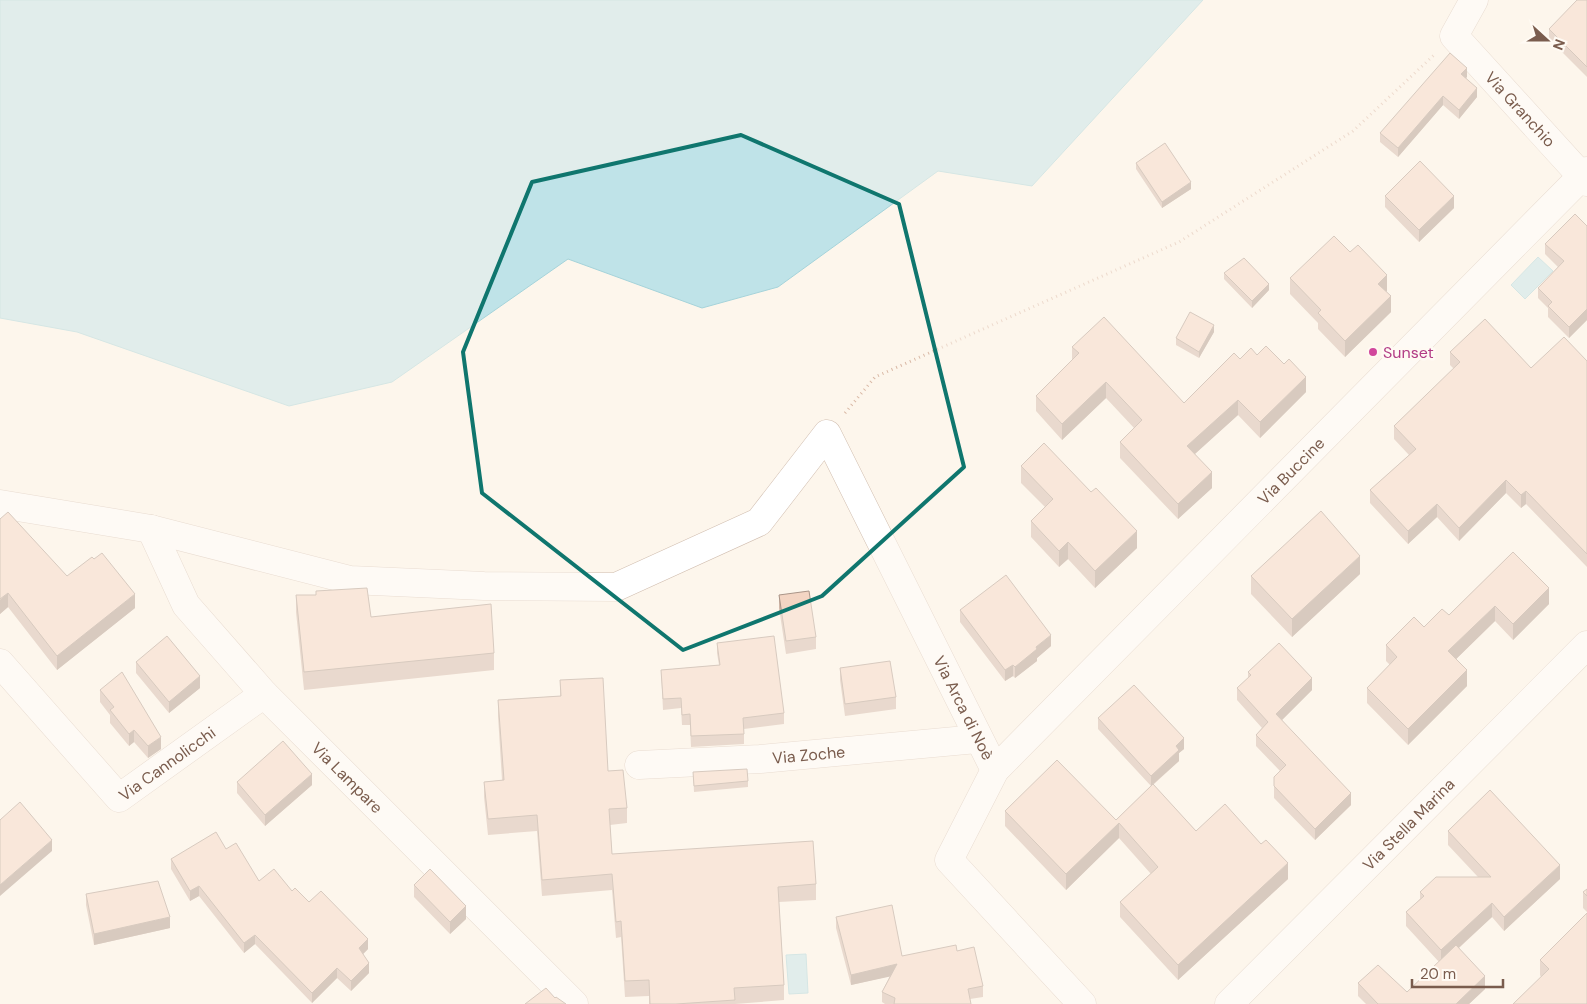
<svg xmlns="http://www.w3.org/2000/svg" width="1587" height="1004" viewBox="0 0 1587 1004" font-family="'DM Sans',sans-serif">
<rect width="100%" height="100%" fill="#fdf6ec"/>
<!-- water -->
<path fill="#bfe3e8" stroke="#a5d3da" d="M0 0H1203L1032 186 938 171 778 287 702 308 568 259 392 382 289 406 77 332 0 318Z
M1538 257 1553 271 1525 299 1511 285Z
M806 954 808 993 789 994 786 955Z"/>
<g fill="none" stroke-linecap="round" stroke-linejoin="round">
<defs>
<g id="minor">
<path id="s1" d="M1474 0 1454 36 1587 182"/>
<path id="s2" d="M0 504 151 529 350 580 484 586 616 587 759 522 827 434 995 770"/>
<path id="s3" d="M151 529 186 605 264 694 574 1004"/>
<path id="s4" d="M0 663 119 798 264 694"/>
<path id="s5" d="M639 765 760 759 977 739"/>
<path id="s6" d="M1082 1004 949 860 995 770 1587 171"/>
<path id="s7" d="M1229 1004 1587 645"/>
</g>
</defs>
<!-- minor casing -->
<use href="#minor" stroke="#d1beb0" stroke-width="29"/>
<!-- path -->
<path stroke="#d9b8a5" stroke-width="3" stroke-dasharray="1 4" stroke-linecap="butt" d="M845 413 875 377 1179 242 1353 131 1434 55"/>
<!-- minor -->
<use href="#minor" stroke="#fff" stroke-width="28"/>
</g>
<!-- wall -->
<path fill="#d1b7a8" d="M1587 0V77L1549 39V29Z
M1467 77 1466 78 1477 97 1459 119 1443 105 1398 157 1380 142V133Z
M1136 163 1191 189 1162 208 1136 169Z
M1385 196 1454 208 1419 242 1385 207Z
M1587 226V320L1569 338 1548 317V308L1538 298V288L1558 267 1545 254V244Z
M1224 273 1269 290 1252 308 1224 279Z
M1290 278 1387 291 1386 292 1391 312 1345 357 1318 329V323L1290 294Z
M1214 332 1199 358 1176 345V338Z
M1072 347 1184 403 1240 359 1257 355 1306 392 1260 438 1238 415 1195 454 1212 488 1178 519 1120 458V442L1134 428 1106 398 1062 440 1036 411V396L1072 360Z
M1450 352 1531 368 1587 361V567L1526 504 1521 508 1506 493 1459 541 1437 517 1408 544 1370 503V490L1409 455 1394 439V426L1454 369 1450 365Z
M1021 466 1137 548 1095 588 1068 559 1059 567 1031 537V521L1045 507 1021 483Z
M0 519 67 576 135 608 57 670 8 607 0 614Z
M1513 552 1549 604 1513 640 1495 621 1456 659 1467 686 1408 745 1367 703V688L1390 665 1386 661V645L1424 627 1449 615Z
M1360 574 1292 637 1251 594V576Z
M296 595 494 653V670L304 690 296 612Z
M779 595 816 637V649L786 654 779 608Z
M960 610 1051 646 1037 658V661L1015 678 1013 676 1005 681 960 622Z
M717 643 784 713V724L744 729V744L691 747 690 725H682L681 708 663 710 661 670 719 665 717 653Z
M136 662 200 688 169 713 136 673Z
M840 668 896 697V709L845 716 840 680Z
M1248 672 1312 690 1282 720 1351 805 1315 840 1274 798V777L1280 771 1256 746V735L1262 728 1237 700V688L1248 678Z
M560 680 627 808V823L610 825 612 854 816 884V900L779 902 784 985V1000L735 1004H649V996L625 997 621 937 616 938 612 890 542 896 537 831 488 835 484 797V782L502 780 498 716V700L560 696Z
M100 690 161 749 148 758 134 742 129 746 110 723V715L100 702Z
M1098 718 1184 749 1179 753V761L1153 785 1196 831 1288 879 1178 980 1120 917V902L1151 874 1119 838 1066 890 1005 826V811L1116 820 1151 786 1098 729Z
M693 772 748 781V787L694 792Z
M237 782 312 785 265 826 237 793Z
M1448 831 1560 879 1504 931 1492 917 1459 948 1485 989 1469 1004H1366L1358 996V983L1407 992 1439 962 1406 926V912L1420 899V892L1478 877 1448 845Z
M226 849 259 881 292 891 309 902 368 949 363 954 369 973 351 991 337 978 312 1003 255 944 244 953 199 896 190 901 171 869V859Z
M414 885 466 919 450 934 414 897Z
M1587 889V912L1583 908V892Z
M86 894 170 928 94 945 86 905Z
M836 917 902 956 957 951 983 986V997L970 999 971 1004H885L882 1002V992L890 976 851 985 836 928Z
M1540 960 1587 1004 1541 977 1540 975Z"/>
<!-- shaded-wall -->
<path fill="#aa9588" d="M1467 68V77L1461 84V74Z
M1477 88V97L1459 119V110Z
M1443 96V105L1398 157V148Z
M1191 182V189L1162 208V202Z
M1454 196V208L1419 242V230Z
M1387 275V291L1378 300V284Z
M1269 284V290L1252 308V301Z
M1391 296V312L1345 357V341Z
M1587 309V320L1569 338V327Z
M1214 325V332L1199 358V352Z
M1306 377V392L1260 438V422Z
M1106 382V398L1062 440V424Z
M1238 400V415L1187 461V446Z
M1212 472V488L1178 519V504Z
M1506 480V493L1459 541V528Z
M1526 491V504L1521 508V495Z
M1437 504V517L1408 544V531Z
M1137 531V548L1095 588V571Z
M1068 542V559L1059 567V551Z
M1360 556V574L1292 637V619Z
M1549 588V604L1513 640V624Z
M8 593V607L0 614V600Z
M135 594V608L57 670V656Z
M1495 606V621L1448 667V651Z
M1051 635V646L1037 658V661L1015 678V667L1036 647Z
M1013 665V676L1005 681V670Z
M1467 670V686L1408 745V729Z
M200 676V688L169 713V702Z
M1312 678V690L1276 726V714Z
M134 730V742L129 746V734Z
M161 737V749L148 758V746Z
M1184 738V749L1179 753V761L1151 786V776L1176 746Z
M312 774V785L265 826V815Z
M1351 793V805L1315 840V829Z
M1119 823V838L1066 890V874Z
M52 840V851L0 896V885Z
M1288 863V879L1178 980V965Z
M1560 865V879L1504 931V917Z
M199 886V896L190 901V891Z
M1492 903V917L1441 964V950Z
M466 906V919L450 934V922Z
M170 917V928L94 945V934Z
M255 935V944L244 953V943Z
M368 939V949L359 958V948Z
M369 963V973L351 991V981Z
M897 964V975L851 985V975Z
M337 968V978L312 1003V993Z
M1485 976V989L1469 1004H1456Z"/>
<!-- building -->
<path fill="#f3d5c3" stroke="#aa9588" d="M1577 0H1587V67L1549 29Z
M1450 53 1467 68 1461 74 1477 88 1459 110 1443 96 1398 148 1380 133Z
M1165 143 1191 182 1162 202 1136 163Z
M1420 161 1454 196 1419 230 1385 196Z
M1575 214 1587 226V309L1569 327 1548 306 1552 302 1538 288 1564 261 1545 244Z
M1334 236 1350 252 1358 245 1387 275 1378 284 1391 296 1345 341 1318 313 1321 310 1290 278Z
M1244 258 1269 284 1252 301 1224 273Z
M1190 312 1214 325 1199 352 1176 338Z
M1104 317 1184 403 1234 353 1240 359 1251 348 1257 355 1266 346 1284 364 1289 359 1306 377 1260 422 1238 400 1187 446 1212 472 1178 504 1120 442 1142 420 1106 382 1062 424 1036 396 1079 353 1072 347Z
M1485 319 1531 368 1564 337 1587 361V554L1526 491 1521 495 1506 480 1459 528 1437 504 1408 531 1370 490 1416 449 1394 426 1460 362 1450 352Z
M1044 443 1091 492 1096 488 1137 531 1095 571 1068 542 1059 551 1031 521 1053 499 1021 466Z
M1321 511 1360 556 1292 619 1251 576Z
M8 512 67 576 92 557 94 559 102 553 135 594 57 656 8 593 0 599V519Z
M1513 552 1549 588 1513 624 1495 606 1448 651 1467 670 1408 729 1367 688 1397 657 1386 645 1414 617 1424 627 1442 609 1449 615Z
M1006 575 1051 635 1036 647 1037 649 1015 667 1013 665 1005 670 960 610Z
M367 588 371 617 491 604 494 653 304 672 296 595H316V591Z
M809 591 816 637 786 641 779 595Z
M167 636 200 676 169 702 136 662Z
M774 636 784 713 743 718 744 734 691 736 690 714 682 715 681 698 663 699 661 670 720 665 717 643Z
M1279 643 1312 678 1276 714 1351 793 1315 829 1274 786V777L1286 765 1256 735 1268 722 1237 688 1251 675 1248 672Z
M890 661 896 697 845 704 840 668Z
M122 672 161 737 148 746 134 730 129 734 110 710 114 707 100 690Z
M603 678 608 771 623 770 627 808 609 809 612 854 813 841 816 884 778 887 784 985 734 988 735 1000 676 1004H650L649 980 625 981 621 921 616 922 612 874 542 880 537 815 488 819 484 782 504 780 498 700 561 696 560 680Z
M1134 685 1184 738 1176 746 1179 750 1151 776 1098 718Z
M283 741 312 774 265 815 237 782Z
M1057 760 1116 820 1153 784 1196 831 1225 804 1261 844 1266 840 1288 863 1178 965 1120 902 1158 867 1119 823 1066 874 1005 811Z
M747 769 748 781 694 786 693 772Z
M1490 790 1560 865 1504 917 1492 903 1441 950 1406 912 1424 896 1420 892 1436 877H1491L1448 831Z
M20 802 52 840 0 885V820Z
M216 832 226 849 236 843 259 881 274 869 292 891 295 888 309 902 321 891 368 939 359 948 369 963 351 981 337 968 312 993 255 935 244 943 199 886 190 891 171 859Z
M430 869 466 906 450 922 414 885Z
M158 881 170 917 94 934 86 894Z
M1587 889V896L1583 892Z
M892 905 902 956 956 945 957 951 974 947 983 986 968 989 971 1004H894L895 998 882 992 897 964 851 975 836 917Z
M1587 913V1004H1513L1549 969 1540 960Z
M1456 945 1485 976 1456 1004H1378L1358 983 1378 965 1407 992Z
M546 988 555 998 556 997 566 1004H525Z"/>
<!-- marked area -->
<path d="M0 0H1587V1004H0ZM741 135 899 204 964 467 822 596 683 650 482 493 463 352 532 182Z" fill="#fdf6ec" fill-opacity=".55" fill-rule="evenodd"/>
<path fill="none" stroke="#0f766e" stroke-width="4" stroke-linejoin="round" d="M741 135 899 204 964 467 822 596 683 650 482 493 463 352 532 182Z"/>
<!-- markers -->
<circle fill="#d1479c" stroke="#fffaf3" stroke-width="2" cx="1373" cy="352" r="5"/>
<g text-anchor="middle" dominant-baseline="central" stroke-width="5" stroke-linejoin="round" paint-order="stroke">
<!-- street labels -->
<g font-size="16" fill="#7a5c4d" stroke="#fffaf3">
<text stroke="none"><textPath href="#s1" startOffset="140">Via Granchio</textPath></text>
<text stroke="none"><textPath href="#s6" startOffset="718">Via Buccine</textPath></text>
<text stroke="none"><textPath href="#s2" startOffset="1199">Via Arca di Noè</textPath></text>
<text stroke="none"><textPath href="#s5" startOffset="170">Via Zoche</textPath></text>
<text stroke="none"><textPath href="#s4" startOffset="239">Via Cannolicchi</textPath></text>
<text stroke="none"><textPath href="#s3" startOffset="320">Via Lampare</textPath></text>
<text stroke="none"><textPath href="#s7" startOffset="254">Via Stella Marina</textPath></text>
</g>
<!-- hotel labels -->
<g font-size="16" fill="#b23c85" stroke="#fffaf3" text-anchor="start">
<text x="1383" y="352">Sunset</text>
</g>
</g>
<!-- north arrow -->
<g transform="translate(1547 40) rotate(111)" stroke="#fffaf3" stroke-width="4" paint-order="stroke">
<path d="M0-4L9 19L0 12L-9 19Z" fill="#7a5c4d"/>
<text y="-8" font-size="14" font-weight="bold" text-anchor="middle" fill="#7a5c4d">N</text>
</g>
<!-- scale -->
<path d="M1412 979v8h91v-8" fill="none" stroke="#7a5c4d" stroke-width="2.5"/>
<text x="1420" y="979" font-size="15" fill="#7a5c4d" stroke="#fffaf3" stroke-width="4" paint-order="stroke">20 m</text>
</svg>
